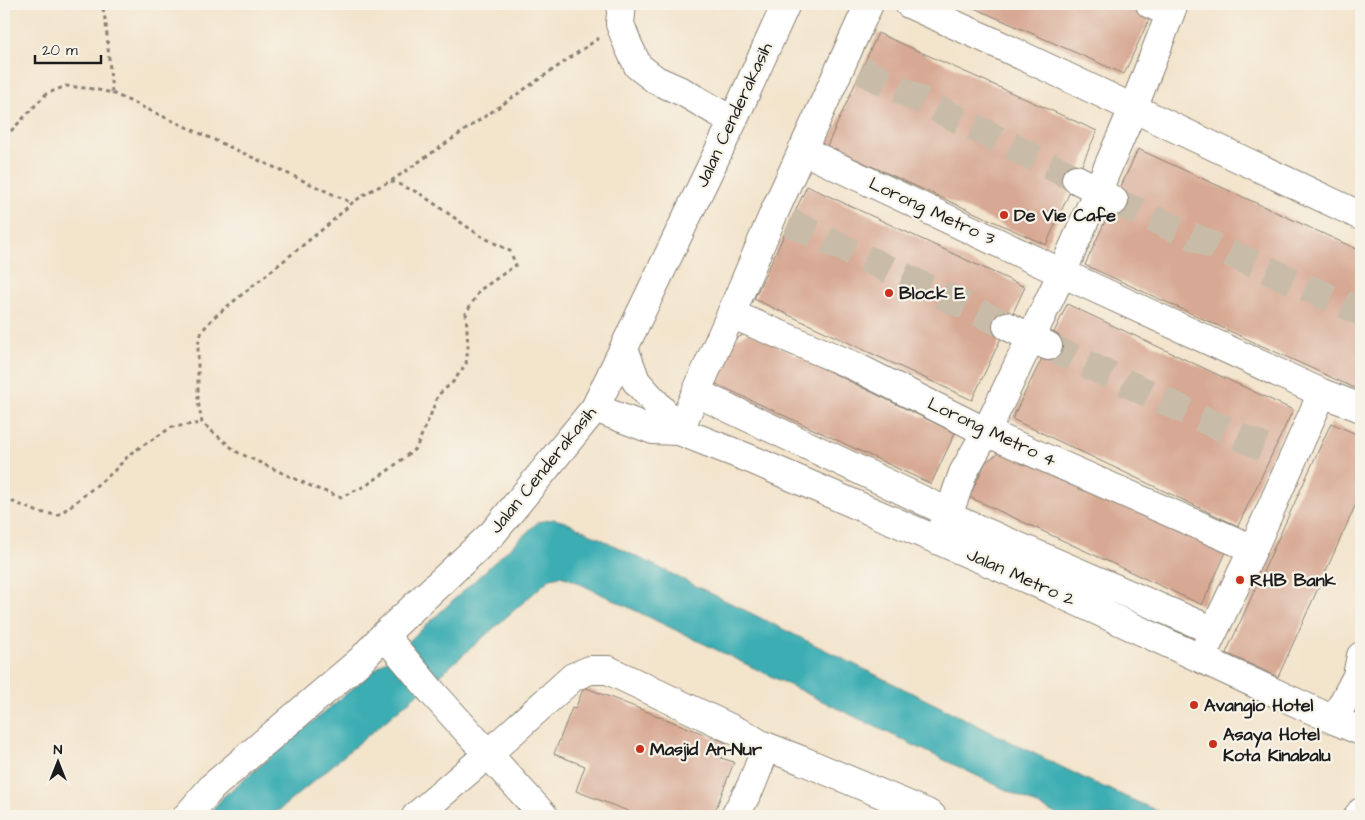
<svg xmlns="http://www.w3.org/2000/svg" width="1365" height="820" viewBox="0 0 1365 820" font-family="'Architects Daughter',sans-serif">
<rect width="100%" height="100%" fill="#f7f3e8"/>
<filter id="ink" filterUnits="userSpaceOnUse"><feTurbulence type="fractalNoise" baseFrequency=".02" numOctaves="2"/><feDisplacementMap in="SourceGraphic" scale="10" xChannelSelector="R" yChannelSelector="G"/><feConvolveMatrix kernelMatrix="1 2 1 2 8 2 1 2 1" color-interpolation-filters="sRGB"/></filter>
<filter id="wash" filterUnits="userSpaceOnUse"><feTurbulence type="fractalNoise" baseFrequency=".0096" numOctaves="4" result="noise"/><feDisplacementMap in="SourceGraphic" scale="20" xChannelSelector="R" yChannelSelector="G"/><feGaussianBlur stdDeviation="1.12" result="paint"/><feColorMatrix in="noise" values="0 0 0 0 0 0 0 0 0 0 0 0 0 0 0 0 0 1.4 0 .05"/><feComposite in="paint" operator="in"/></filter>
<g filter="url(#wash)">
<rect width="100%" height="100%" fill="#f3e4cc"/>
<!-- water -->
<path fill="#3badb3" stroke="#2c6468" d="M554 519 565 522 583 530 1088 780 1169 816H1060L570 579 560 576 551 578 439 676 272 816H207L224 796 408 642 538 522Z"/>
<g id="blocks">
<!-- building -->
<path fill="#d7a893" d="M965 4H1156L1124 74Z
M878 33 1097 131 1046 245 827 146Z
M1138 149 1361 251V391L1085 265Z
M807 186 1025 287 972 400 754 299Z
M1067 304 1293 410 1238 526 1012 419 1048 346Z
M749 332 955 433 931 484 710 381 729 342Z
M1331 423 1361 436V493L1278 677 1226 653Z
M1006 448 1228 548 1202 605 969 497 986 462Z
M584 687 727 743 721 758 734 762 713 816H641L576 791 585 766 554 754 572 708 575 709Z"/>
</g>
</g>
<g filter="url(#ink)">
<use href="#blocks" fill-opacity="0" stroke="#888074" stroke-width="1"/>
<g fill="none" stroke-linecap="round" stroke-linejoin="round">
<!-- minor-tunnel -->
<path stroke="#c8bca9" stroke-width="28" stroke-dasharray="28 14" stroke-linecap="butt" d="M861 70 1076 179
M1114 201 1361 312
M789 222 1007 326
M1048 346 1273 452"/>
<defs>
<path id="minor" d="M622 4 620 24 628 45 638 66 656 80 683 92 733 121
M909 4 991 41 1361 216
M1150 4 1170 13
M802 150 1062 273 1322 393 1361 408
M1076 179 1098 190 1114 201
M731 314 852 365 986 432 1253 549
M1007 326 1048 346
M624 348 636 381 663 411 679 431
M697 393 935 506
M595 408 653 430 679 431 753 460 1050 589 1334 720 1361 731
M679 431 731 314 773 215 869 4
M948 516 1214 631
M937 539 948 516 963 473 986 432 1062 273 1133 109 1174 4
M384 635 432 692 544 816
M1201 658 1253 549 1322 393
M1334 720 1357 676 1361 656
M760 744 801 760 927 813 932 816
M187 816 213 786 360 661 384 635 493 533 595 408 733 121 786 4
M416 816 488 754 573 677 590 670H608L747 736 760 744 764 753 751 786 735 816
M1358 816 1361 812"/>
</defs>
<!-- minor casing -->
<use href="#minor" stroke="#888074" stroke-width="30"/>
<!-- path -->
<path stroke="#888074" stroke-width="3" stroke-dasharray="4 4" stroke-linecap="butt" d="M112 93 352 203
M4 135 12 130 46 94 66 86 94 89 112 93 106 24 102 4
M391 181 419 193 479 235 510 251 516 265 480 290 466 313 468 347 466 364 453 382 438 395 431 414 416 448 390 469 367 485 341 497 315 488 237 452 202 423 198 401V344L202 331 213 318 329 224 352 203 368 192 391 181 599 38
M4 498 38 512 58 515 72 505 112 473 131 453 172 427 202 423"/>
<!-- minor -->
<use href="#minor" stroke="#fff" stroke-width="28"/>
</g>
</g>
<!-- markers -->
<g fill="#c8321e" stroke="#f7f3e8" stroke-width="2">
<circle cx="1004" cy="215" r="5"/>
<circle cx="889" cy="293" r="5"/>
<circle cx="1240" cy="580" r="5"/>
<circle cx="1194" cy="705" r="5"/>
<circle cx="1213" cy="744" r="5"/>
<circle cx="640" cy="749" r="5"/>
</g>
<g text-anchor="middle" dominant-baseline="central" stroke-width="4.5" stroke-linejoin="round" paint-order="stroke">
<!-- street labels -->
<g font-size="18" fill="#1c1c1c" stroke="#f7f3e8">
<text transform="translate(734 115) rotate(-65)">Jalan Cenderakasih</text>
<text transform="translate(932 211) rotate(25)">Lorong Metro 3</text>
<text transform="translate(992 432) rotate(25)">Lorong Metro 4</text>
<text transform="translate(543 470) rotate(-51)">Jalan Cenderakasih</text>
<text transform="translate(1021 577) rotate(24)">Jalan Metro 2</text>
</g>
<!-- poi labels -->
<g font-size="18" font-weight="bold" fill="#1c1c1c" stroke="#f7f3e8" text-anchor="start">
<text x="1014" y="215">De Vie Cafe</text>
<text x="899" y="293">Block E</text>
<text x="1250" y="580">RHB Bank</text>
<text x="1204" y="705">Avangio Hotel</text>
<text x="1223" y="734">Asaya Hotel<tspan x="1223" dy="21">Kota Kinabalu</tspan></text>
<text x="650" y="749">Masjid An-Nur</text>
</g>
</g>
<!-- margin -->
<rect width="1365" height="820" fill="none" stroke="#f7f3e8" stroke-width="20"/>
<!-- north arrow -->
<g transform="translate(58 762)" stroke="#f7f3e8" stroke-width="4" paint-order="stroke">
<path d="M0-4L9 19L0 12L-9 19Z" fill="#1c1c1c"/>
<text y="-8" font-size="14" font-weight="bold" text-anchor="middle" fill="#1c1c1c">N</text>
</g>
<!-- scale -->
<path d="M35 55v8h66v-8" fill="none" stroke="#1c1c1c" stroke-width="2.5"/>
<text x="42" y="55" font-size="15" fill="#1c1c1c" stroke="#f7f3e8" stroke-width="4" paint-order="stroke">20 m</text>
</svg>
